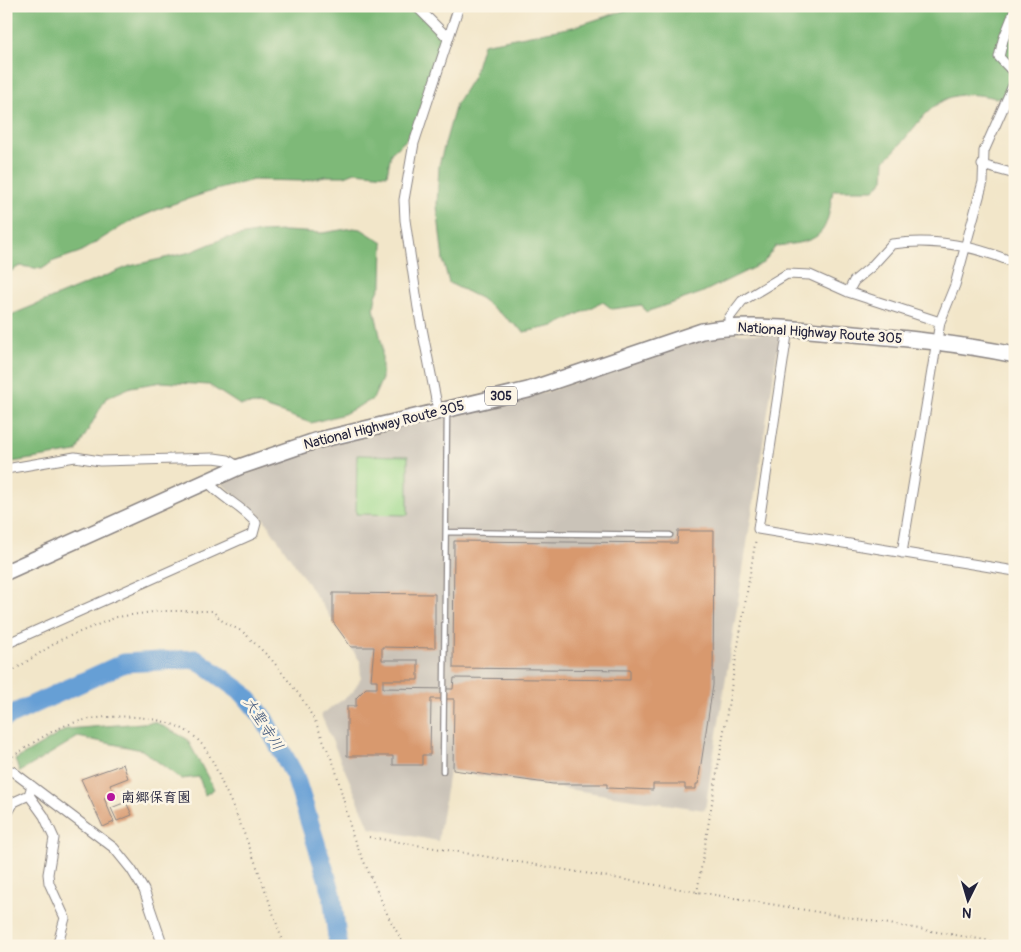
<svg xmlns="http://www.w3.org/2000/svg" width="1021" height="952" viewBox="0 0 1021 952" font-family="Pangolin,'Klee One',sans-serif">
<rect width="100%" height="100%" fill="#fcf5e5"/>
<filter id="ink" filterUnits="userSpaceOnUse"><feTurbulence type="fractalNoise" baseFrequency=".02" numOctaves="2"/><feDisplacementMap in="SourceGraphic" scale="10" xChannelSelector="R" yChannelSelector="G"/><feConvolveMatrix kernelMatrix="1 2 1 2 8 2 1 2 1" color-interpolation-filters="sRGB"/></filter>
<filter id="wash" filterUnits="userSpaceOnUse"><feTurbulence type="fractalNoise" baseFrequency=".0096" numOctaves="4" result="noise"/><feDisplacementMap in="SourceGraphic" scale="20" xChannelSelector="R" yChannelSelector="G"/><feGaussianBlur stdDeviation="1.12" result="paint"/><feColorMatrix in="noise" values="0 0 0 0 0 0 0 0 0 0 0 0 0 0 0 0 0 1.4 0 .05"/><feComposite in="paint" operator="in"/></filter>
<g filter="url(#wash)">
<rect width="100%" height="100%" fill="#f2e6c9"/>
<!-- industrial -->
<path fill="#cac3b8" d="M734 333 780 335 705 810 449 771 438 841 370 828 321 715 352 693 361 678 360 661 264 519 222 484 318 446 455 415 553 390 688 342Z"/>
<!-- green -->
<path fill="#9ed98d" stroke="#607e64" d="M357 455 408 456V515L356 514Z"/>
<!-- forest -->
<path fill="#7eb978" stroke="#506e5a" d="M6 6H414L445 40 432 71 417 120 406 140 391 153 387 175 355 172 345 176H325L304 181 253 180 212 191 164 207 129 222 80 252 54 261 42 269 20 266 6 274Z
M639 6H1015V104C993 96 960 88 939 103 920 115 904 144 885 160L884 179 874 190H833C826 236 824 241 776 246L763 263 701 293 646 312 642 305 612 309 603 302 554 326 524 332 480 298 449 283 443 260 437 206 439 165 456 104 473 77 483 44 573 27Z
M353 228 361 229 383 243 382 283 376 296 374 308 382 345V379L373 399 344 414 311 423 256 404 240 405 209 385 162 382 131 387 106 398 76 452 6 463V317L130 266 191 252 222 239 261 232 285 231 322 233Z
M155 722 187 739 214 789 205 795 199 777 181 779 142 750 78 737 20 772 15 760 67 729Z"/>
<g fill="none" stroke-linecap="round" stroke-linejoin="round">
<!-- river -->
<path stroke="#669fd5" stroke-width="19" d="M6 717 124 663 196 659 243 693 263 717 295 776 332 894 338 946"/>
</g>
<g id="blocks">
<!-- building -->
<path fill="#d8996e" d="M678 531H714L713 685 698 784H696V789H685V784H653V790L607 788V784H553L453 770 454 699H431L430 755H422V765H393V756H347V706H356V698L366 688H377V680H371L374 647H351L333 622V593L435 594V648L382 647V660H418V680H383V688L453 689 454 678 630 680V670L453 668 454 541 677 543Z
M123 764 128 778 110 785 114 793 104 798 114 822 103 827 81 779Z
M126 802 132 815 117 821 111 808Z"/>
</g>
</g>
<g filter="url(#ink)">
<use href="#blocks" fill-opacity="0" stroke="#8a8482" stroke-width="1"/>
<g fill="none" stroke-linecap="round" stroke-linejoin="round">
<defs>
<path id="service" d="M447 532 670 535
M443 771 447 412"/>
<path id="minor" d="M416 6 448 38
M1015 10 1003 40 999 57 1015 74
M982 165 1015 174
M848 292 854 281 871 267 892 244C934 238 976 246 1015 263
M729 326V318L742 301 787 274 810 275 848 292 940 322
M788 328 758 529 1015 571
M438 410 418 308 405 220 404 200 414 143 459 6
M6 469 75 457 100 461 214 458 228 460 239 467
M902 553 940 322 955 285 983 182 984 151 1015 81
M6 644 253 534 256 523C242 506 221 498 207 481
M6 773 12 771 114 848 131 869 144 890 163 946
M32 786 29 795 44 816 54 838 48 874 49 883 65 918 57 946
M6 816 14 802 29 795"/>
<path id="trunk" d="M6 572 239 467 315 441 528 390 702 331C749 323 796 329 843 333 901 338 958 343 1015 355"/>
</defs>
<!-- service casing -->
<use href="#service" stroke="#8a8482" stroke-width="7"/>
<!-- minor casing -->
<use href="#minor" stroke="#8a8482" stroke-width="11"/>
<!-- trunk casing -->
<use href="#trunk" stroke="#8a8482" stroke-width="18"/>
<!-- path -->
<path stroke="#8a8482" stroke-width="2" stroke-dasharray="1 4" stroke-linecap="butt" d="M6 675 60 640 117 617 160 611H213L221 620 243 632 272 660 301 697 315 721 335 767 353 837 389 918 405 946
M12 761V757C28 746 46 734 64 726 99 712 170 711 198 740 209 751 216 768 222 783 247 835 266 891 284 946
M369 837 1015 945
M697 893 756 538"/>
<!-- service -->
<use href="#service" stroke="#fff" stroke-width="4.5"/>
<!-- minor -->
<use href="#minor" stroke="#fff" stroke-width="9"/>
<!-- trunk -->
<use href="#trunk" stroke="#fff" stroke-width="15"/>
</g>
</g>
<!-- markers -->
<circle fill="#b5179e" stroke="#fcf5e5" stroke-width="2" cx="111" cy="797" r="5"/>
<g text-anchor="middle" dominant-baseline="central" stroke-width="5" stroke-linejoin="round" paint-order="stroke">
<!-- shield labels -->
<rect fill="#fcf5e5" stroke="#63616e" stroke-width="1" x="485" y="386.5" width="32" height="19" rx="4"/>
<g font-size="12" font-weight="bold" fill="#22223b">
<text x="501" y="396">305</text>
</g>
<!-- street labels -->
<g font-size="14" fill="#22223b" stroke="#fcf5e5">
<text transform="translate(820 333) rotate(4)">National Highway Route 305</text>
<text transform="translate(384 425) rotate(-14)">National Highway Route 305</text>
</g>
<!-- poi labels -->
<g font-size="14" font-weight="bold" fill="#22223b" stroke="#fcf5e5" text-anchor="start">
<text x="121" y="797">南郷保育園</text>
</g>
<!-- water labels -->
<g font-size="15" font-style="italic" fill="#3d5479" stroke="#fcf5e5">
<text transform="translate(263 724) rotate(57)">大聖寺川</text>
</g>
</g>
<!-- margin -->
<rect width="1021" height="952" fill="none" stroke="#fcf5e5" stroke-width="25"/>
<!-- north arrow -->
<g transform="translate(968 900) rotate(185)" stroke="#fcf5e5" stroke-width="4" paint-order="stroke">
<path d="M0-4L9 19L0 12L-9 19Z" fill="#22223b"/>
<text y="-8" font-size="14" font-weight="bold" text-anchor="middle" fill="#22223b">N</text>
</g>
</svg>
